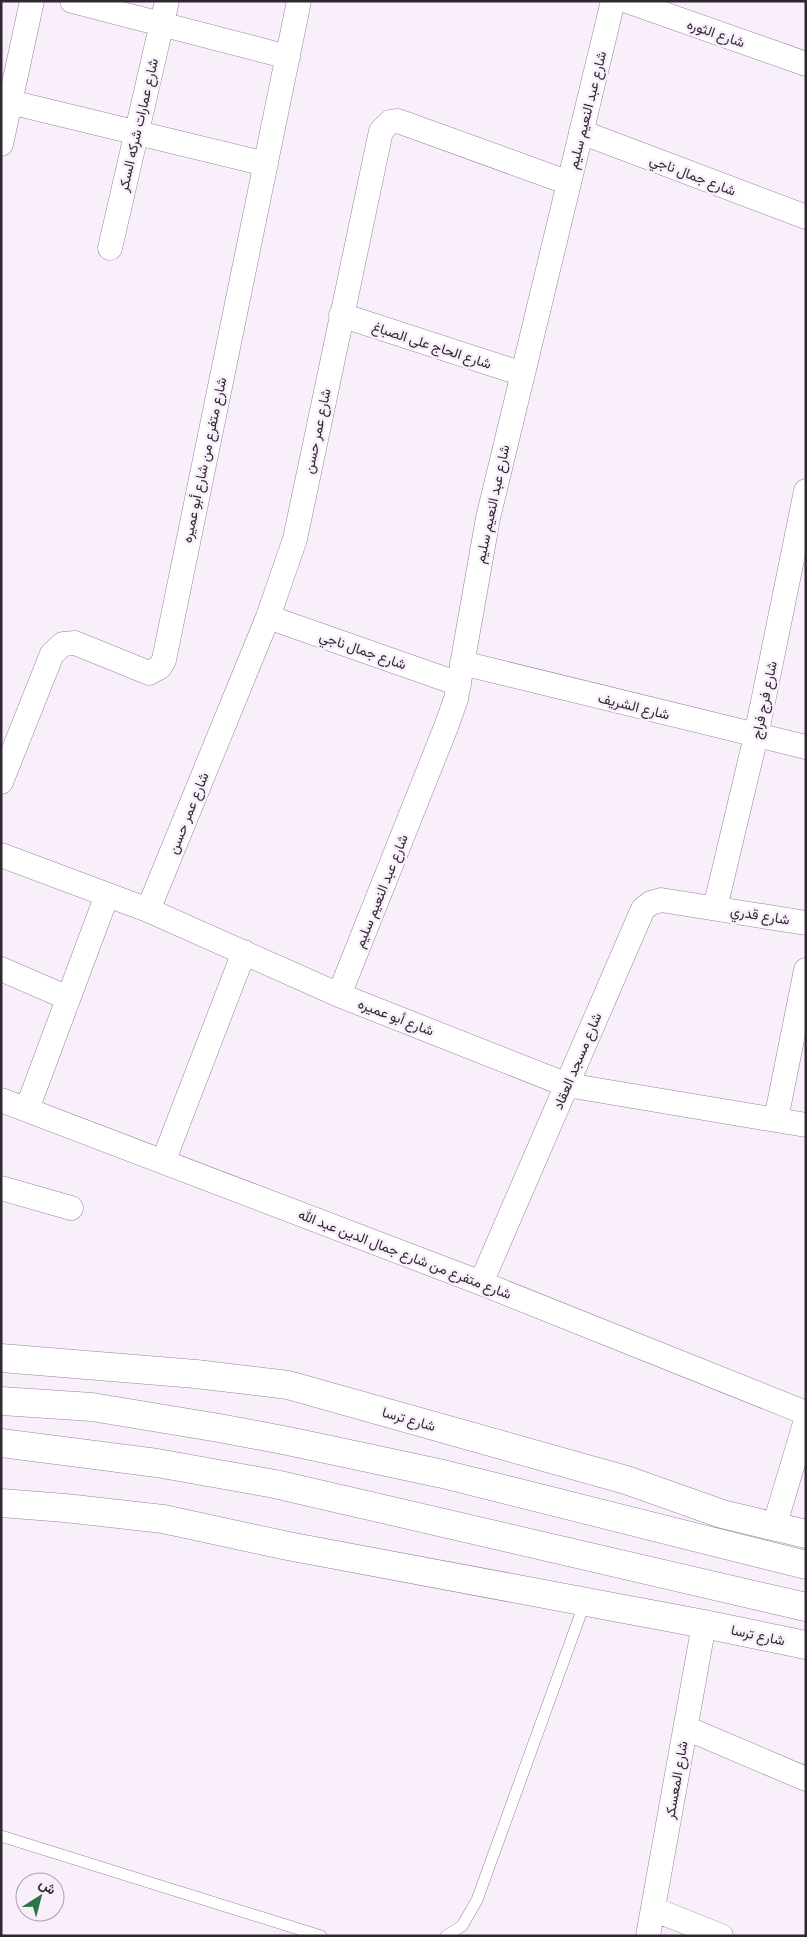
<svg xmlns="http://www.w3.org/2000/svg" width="807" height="1937" viewBox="0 0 807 1937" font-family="Ubuntu,Vazirmatn,sans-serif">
<rect width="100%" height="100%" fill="#f8effb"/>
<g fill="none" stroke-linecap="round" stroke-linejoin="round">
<defs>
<path id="service" d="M1 1836 321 1936
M446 1936 462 1926 477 1900 585 1602"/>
<path id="minor" d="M72 1 288 57
M627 1 806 64
M10 102 266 164
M581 132 806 217
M1 144 32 1
M110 248 167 1
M341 315 523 374
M268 617 459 684
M462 663 806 747
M1 782 52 654 63 644 75 643 149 673 160 667 164 660 299 1
M1 855 148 910 339 995 567 1085 806 1125
M715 908 756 736 806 491
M148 910 268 617 295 539 381 131 390 122 398 121 569 183
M1 969 68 998
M339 995 446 727 456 699 488 518 613 1
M1 1100 481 1283 806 1413
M27 1109 107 895
M776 1119 806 970
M163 1162 244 952
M1 1188 71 1208
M481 1283 643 909 651 903 661 900 806 923
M774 1527 806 1420
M686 1728 806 1779
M653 1909 721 1936
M648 1936 704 1624"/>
<path id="secondary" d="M1 1358 196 1374 288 1385 626 1480 722 1514 806 1534
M1 1401 92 1407 219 1428 288 1441 443 1474 806 1565
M1 1443 157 1463 275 1484 806 1607
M1 1503 65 1508 163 1519 288 1546 704 1624 806 1645"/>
</defs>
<!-- service casing -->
<use href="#service" stroke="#98829e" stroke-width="12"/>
<!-- minor casing -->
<use href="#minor" stroke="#98829e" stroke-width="25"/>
<!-- secondary casing -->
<use href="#secondary" stroke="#98829e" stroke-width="29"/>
<!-- service -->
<use href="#service" stroke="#fff" stroke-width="11"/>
<!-- minor -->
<use href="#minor" stroke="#fff" stroke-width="24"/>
<!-- secondary -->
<use href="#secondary" stroke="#fff" stroke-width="28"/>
</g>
<g text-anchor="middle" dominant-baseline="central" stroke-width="5" stroke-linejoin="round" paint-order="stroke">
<!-- street labels -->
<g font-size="14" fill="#302732" stroke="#f8effb">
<text transform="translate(716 33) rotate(19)">شارع الثوره</text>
<text transform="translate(587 110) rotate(-76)">شارع عبد النعيم سليم</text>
<text transform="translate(138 125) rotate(-77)">شارع عمارات شركه السكر</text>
<text transform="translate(693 175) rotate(21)">شارع جمال ناجي</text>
<text transform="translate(432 345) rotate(18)">شارع الحاج على الصباغ</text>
<text transform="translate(317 431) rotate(-78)">شارع عمر حسن</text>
<text transform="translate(204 460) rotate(-78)">شارع متفرع من شارع أبو عميره</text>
<text transform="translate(492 504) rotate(-78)">شارع عبد النعيم سليم</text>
<text transform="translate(363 650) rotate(19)">شارع جمال ناجي</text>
<text transform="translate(764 700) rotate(-78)">شارع فرج فراج</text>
<text transform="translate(634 706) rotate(14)">شارع الشريف</text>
<text transform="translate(188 813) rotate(-68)">شارع عمر حسن</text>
<text transform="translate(381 891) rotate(-68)">شارع عبد النعيم سليم</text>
<text transform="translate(760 915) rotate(9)">شارع قدري</text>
<text transform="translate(396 1017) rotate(21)">شارع أبو عميره</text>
<text transform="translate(577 1061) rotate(-67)">شارع مسجد العقاد</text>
<text transform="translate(405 1254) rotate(21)">شارع متفرع من شارع جمال الدين عبد الله</text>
<text transform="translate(409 1419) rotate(16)">شارع ترسا</text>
<text transform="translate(758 1635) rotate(12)">شارع ترسا</text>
<text transform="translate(676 1780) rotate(-80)">شارع المعسكر</text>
</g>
</g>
<!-- border -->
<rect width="807" height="1937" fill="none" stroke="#302732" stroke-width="5"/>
<!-- north arrow -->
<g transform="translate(40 1897) rotate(36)"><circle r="24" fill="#f8effb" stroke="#a89fab"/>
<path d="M0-4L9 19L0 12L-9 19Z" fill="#277647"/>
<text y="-8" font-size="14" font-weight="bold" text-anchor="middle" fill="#302732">ش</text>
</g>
</svg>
